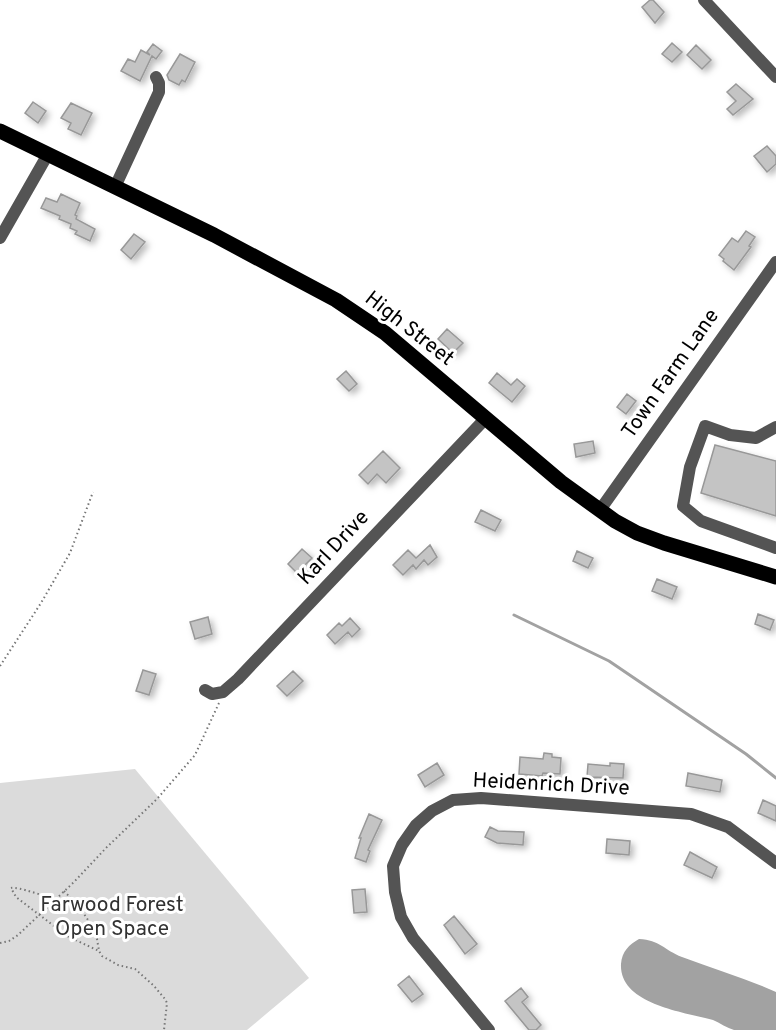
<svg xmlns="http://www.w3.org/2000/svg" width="776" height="1030" viewBox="0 0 776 1030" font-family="Overpass,sans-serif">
<defs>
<filter id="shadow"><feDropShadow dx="3.5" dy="3.5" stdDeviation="3" flood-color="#0004"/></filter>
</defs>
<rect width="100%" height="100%" fill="#fff"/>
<!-- green -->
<path fill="#dbdbdb" d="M135 769 309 978 247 1030H0V783Z"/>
<!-- water -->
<path fill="#a2a2a2" d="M639 939C660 940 664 950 682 957 714 969 745 978 776 992V1030C763 1030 746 1030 734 1030 727 1028 720 1023 713 1020 683 1012 619 1004 621 964 622 951 629 945 639 939Z"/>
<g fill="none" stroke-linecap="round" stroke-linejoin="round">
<!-- stream -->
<path stroke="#a2a2a2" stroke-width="3" d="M514 615 609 661 746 754 776 778"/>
</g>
<!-- building -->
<path fill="#c4c4c4" stroke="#989898" stroke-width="1.5" filter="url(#shadow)" d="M650 0H653L664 12 655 23 642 7Z
M672 43 682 52 672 62 662 54Z
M153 44 162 51 156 59 152 56 140 81 121 71 128 59 135 62 141 50 150 55 147 52Z
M696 45 711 60 702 69 687 55Z
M180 54 195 62 185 82 182 80 179 85 169 80 167 75Z
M736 84 753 99 733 115 727 109 736 101 727 92Z
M33 102 46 111 38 123 25 113Z
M71 103 92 113 81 135 68 129 71 123 61 118Z
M767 146 776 156V164L767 172 754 156Z
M61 194 80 203 75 215 77 216 76 219 95 229 90 241 75 234 77 231 70 228 71 224 59 219 60 216 41 208 46 198 57 202Z
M746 231 755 237 749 246 751 247 734 270 723 261 724 259 719 255 732 238 738 242Z
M134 234 145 242 131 259 121 250Z
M447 329 463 343 453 353 438 339Z
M346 371 357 384 349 391 337 379Z
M497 373 511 385 517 379 525 386 512 402 489 383Z
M627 394 636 401 626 414 617 407Z
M593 441 595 453 576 457 574 444Z
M715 445 776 461V516L701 493Z
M383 451 400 468 386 483 377 474 368 484 359 475Z
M481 510 501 520 495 531 475 522Z
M430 545 437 557 428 565 424 560 416 569 413 565 403 575 393 565 408 550 416 558Z
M302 549 312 558 297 573 288 564Z
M577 551 593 558 588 568 573 561Z
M657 579 677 587 672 599 652 591Z
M758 614 774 620 770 630 755 624Z
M208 617 212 634 195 639 190 622Z
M350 618 360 629 352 637 348 632 335 644 327 635 339 623 342 626Z
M143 670 156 674 149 695 136 691Z
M293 671 303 681 287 696 277 686Z
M544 753 552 754V757L561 758 560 774 543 773 542 776 519 774 520 757 543 759Z
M437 763 444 775 425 787 418 775Z
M610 763 624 764 623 778 587 777 588 764 610 766Z
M688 773 722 780 720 792 686 786Z
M763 800 776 806V821L758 813Z
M369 814 382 820 368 850 370 851 366 862 355 858 361 838H359Z
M490 827 498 831 524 832 523 845 497 843 485 837Z
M607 839 630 841 629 855 606 853Z
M690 852 717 867 712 878 684 865Z
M365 889 367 912 354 913 352 890Z
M454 916 477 944 465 954 444 925Z
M409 976 423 994 412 1002 398 985Z
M521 988 528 997 522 1002 541 1025 536 1030H529L505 1001Z"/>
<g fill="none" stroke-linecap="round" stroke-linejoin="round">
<!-- path -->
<path stroke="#767676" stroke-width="2" stroke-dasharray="1.5 3" stroke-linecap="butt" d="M0 666 41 603 70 553 93 492
M64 891 80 908 92 926 97 939 99 951 102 956 118 965 135 969 154 986 165 999 167 1003 164 1030
M56 899C46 897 17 886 11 888L16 897 67 936 99 951
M0 943 9 941 18 935 74 882 106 848 157 799 195 755 219 703"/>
<!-- minor -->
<path stroke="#545454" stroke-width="12" d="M704 0 776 77
M115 187 159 92V83L156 77
M0 238 48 154
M776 427 756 438 730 435 705 426 690 467 683 506 701 521 776 548
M600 510 776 262
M205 690 212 694 223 692 238 679 486 418
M489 1030 413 938 401 917 395 892 393 866 402 845 416 825 432 811 453 800 481 798 691 814 728 827 776 863"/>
<!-- major -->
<path stroke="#000" stroke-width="15" d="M0 131 214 235 336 300 385 333 561 482 615 521 637 533 664 543 776 577"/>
</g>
<g text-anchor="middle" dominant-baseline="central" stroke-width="6" stroke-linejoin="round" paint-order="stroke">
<!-- street labels -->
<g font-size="21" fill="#000" stroke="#fff">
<text transform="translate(409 329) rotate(38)">High Street</text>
<text transform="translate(671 374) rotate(-55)">Town Farm Lane</text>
<text transform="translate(334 548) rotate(-47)">Karl Drive</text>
<text transform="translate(551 785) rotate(3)">Heidenrich Drive</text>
</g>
<!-- park labels -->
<g font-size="21" fill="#323232" stroke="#fff">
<text x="112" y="905">Farwood Forest<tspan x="112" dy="24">Open Space</tspan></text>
</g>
</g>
</svg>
